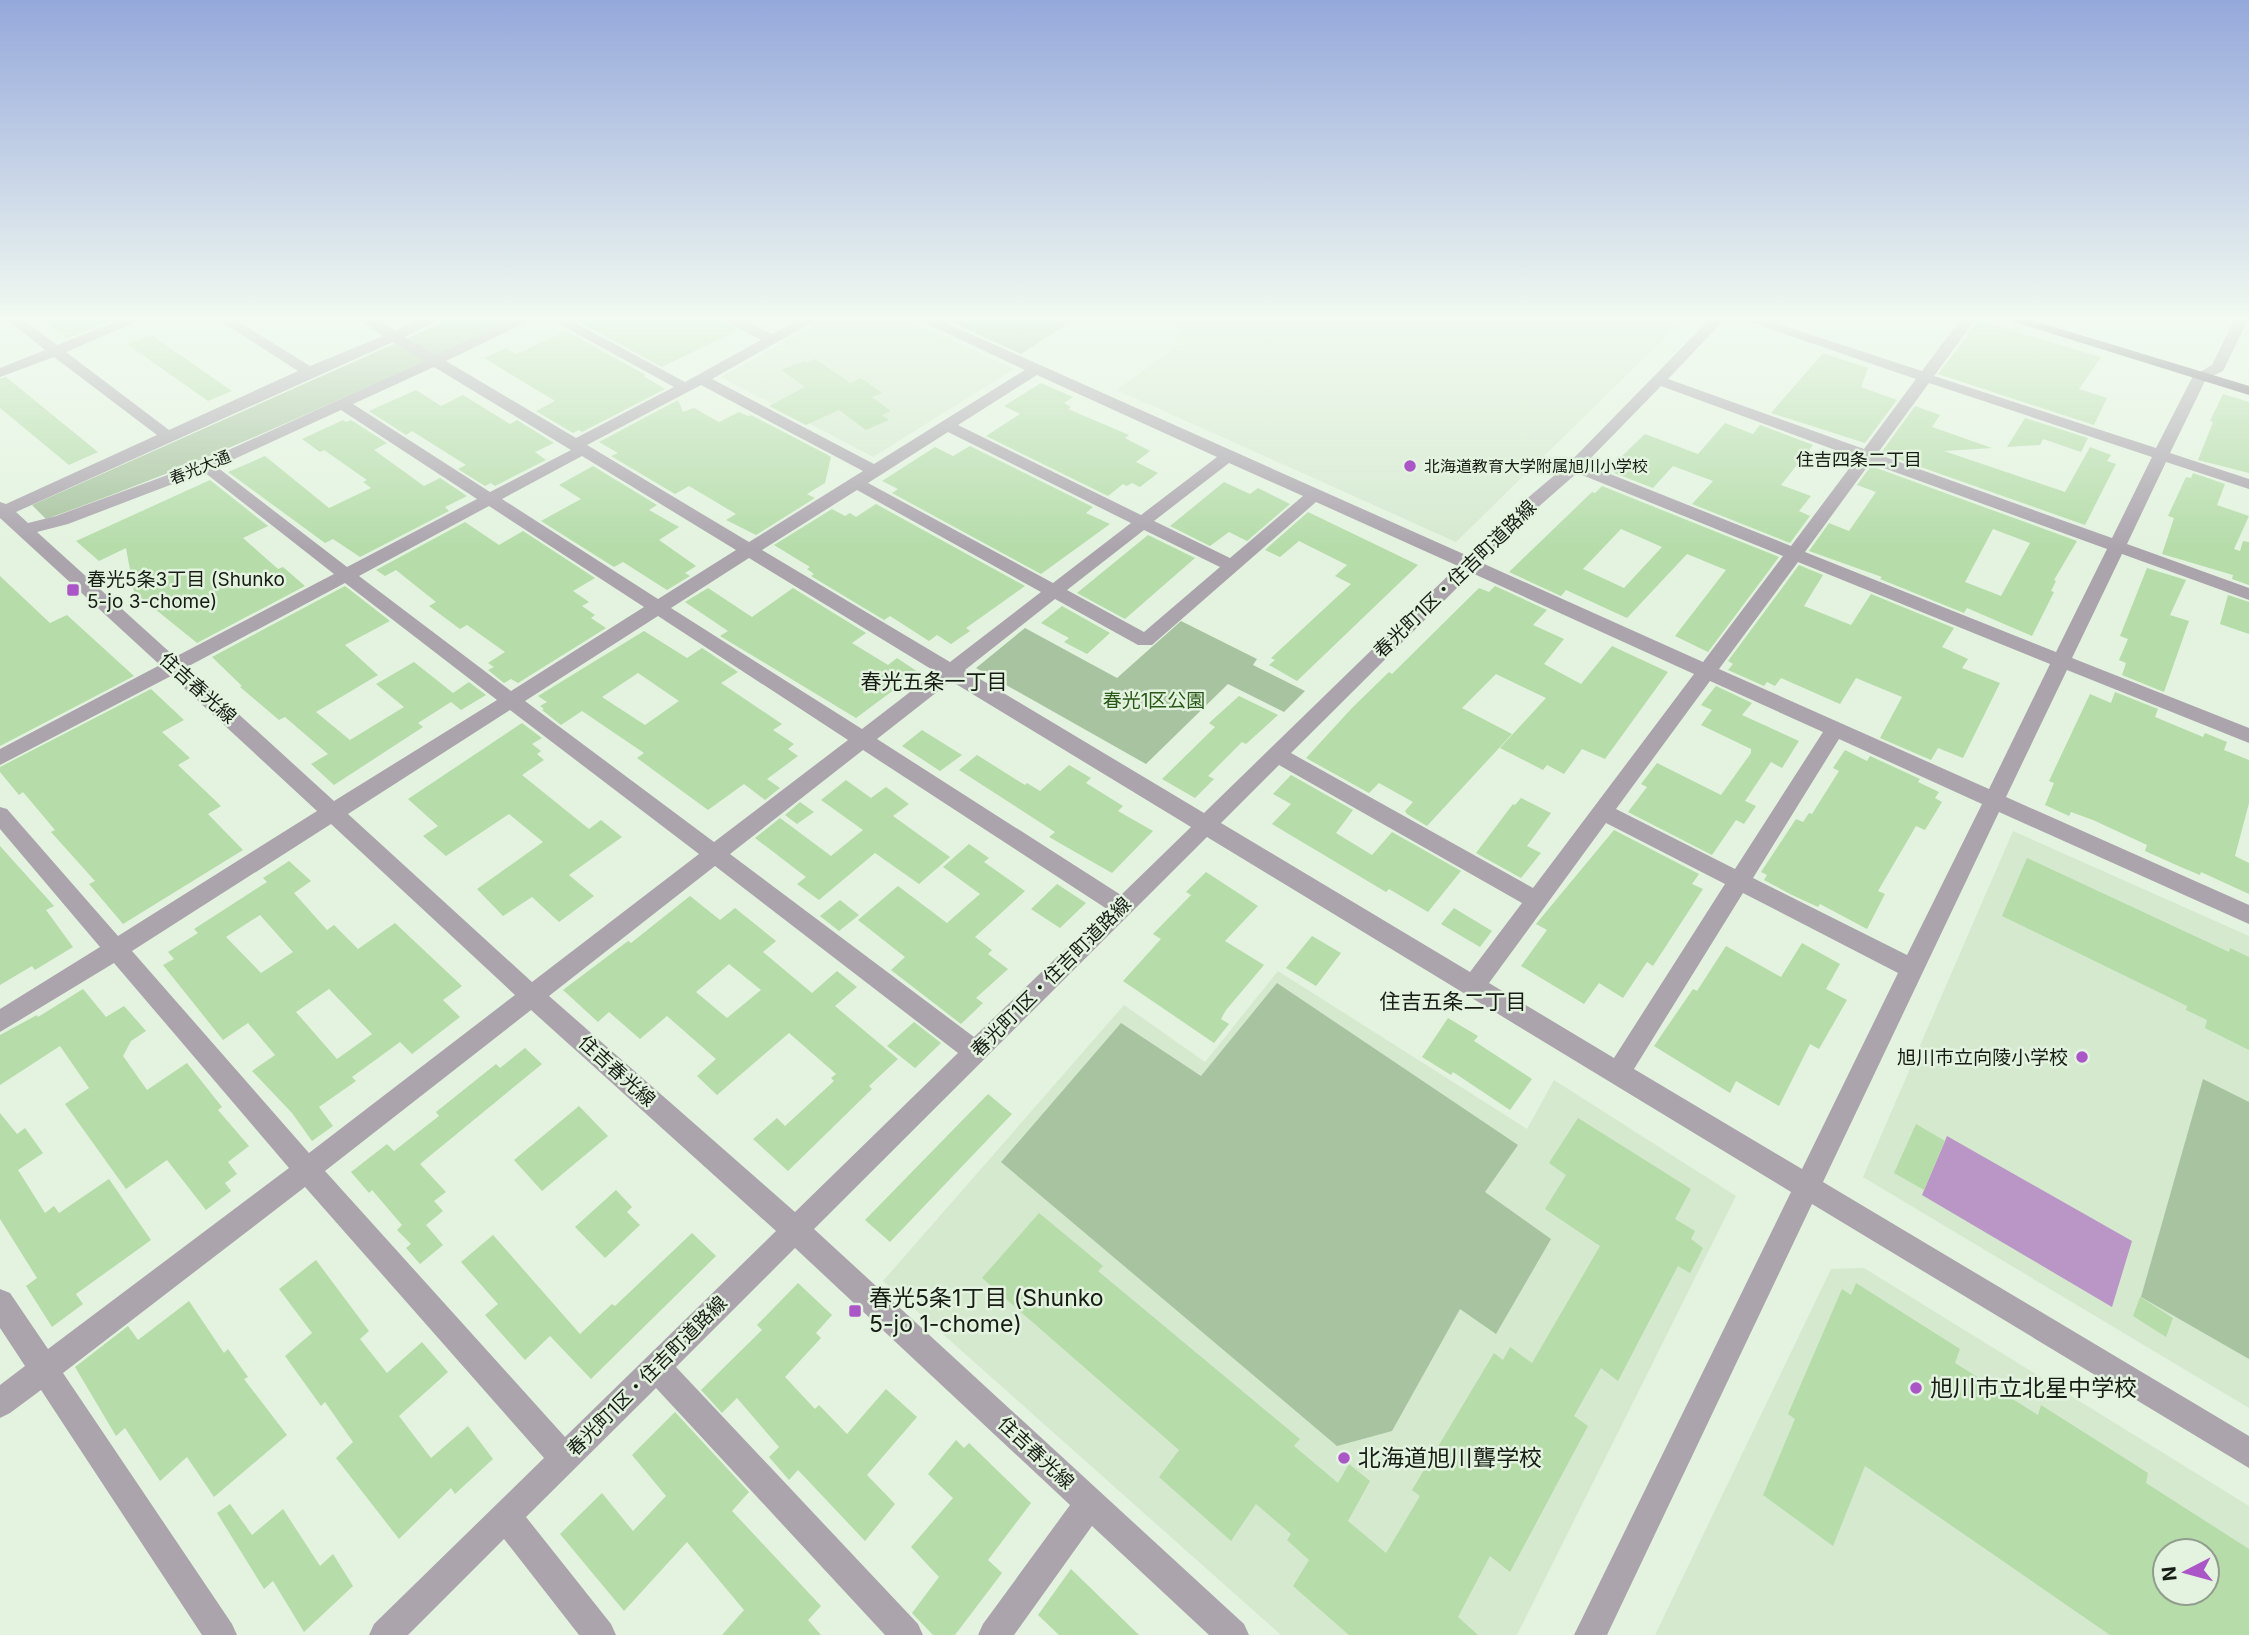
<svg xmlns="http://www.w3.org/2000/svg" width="2249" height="1635" viewBox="0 0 2249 1635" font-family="Inter,'Noto Sans JP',sans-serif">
<rect width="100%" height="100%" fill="#e3f3df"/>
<!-- built -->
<path fill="#d5e9cf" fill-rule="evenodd" d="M824 320H907L1014 369 873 457 721 377Z
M1178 320H1683L1456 542 1117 390 1177 346Z
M2013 831 2249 936V1408L1863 1177Z
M1278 971 1527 1129 1554 1080 1736 1196 1517 1635H1281L883 1281 1124 1005 1205 1062Z
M1864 1268 2249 1506V1635H1655L1831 1269ZM2165 1551H2207V1593H2165Z"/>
<!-- green -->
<path fill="#a8c39f" d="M448 320H514C359 391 206 463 46 519L32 505Z
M947 320H1073L1021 354Z
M1181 621 1257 659 1253 665 1305 691 1284 712 1228 684 1146 764 976 668 1025 628 1117 678Z
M1277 983 1518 1145 1485 1192 1551 1239 1496 1334 1460 1309 1392 1431 1337 1446 1001 1162 1121 1023 1201 1076Z
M2203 1079 2249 1102V1359L2141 1297Z"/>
<!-- water -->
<path fill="#ba96c7" d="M1947 1136 2132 1241 2112 1307 1922 1195Z"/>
<!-- building -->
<path fill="#b5dca9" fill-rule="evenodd" d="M44 320H105L108 322 67 338Z
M587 320H721L738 330 662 367 581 323Z
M1979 321 2101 357 2079 389 2107 398 2094 425 1938 374Z
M566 331 646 375 643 376 665 389 582 432 579 430 573 433 536 411 555 401 484 358 506 348 516 354Z
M151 335 232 391 208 401 127 344Z
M1823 353 1868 368 1861 387 1897 400 1865 443 1771 413Z
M815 359 850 383 861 378 882 393 872 397 891 411 882 415 889 420 866 430 839 410 806 425 769 406 805 387 781 370 804 361 807 363Z
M6 377 98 452 69 465 0 408V379Z
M1041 383 1073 397 1064 403 1071 407 1068 409 1129 435 1125 438 1150 451 1136 462 1158 473 1140 487 1132 483 1127 486 1123 484 1108 496 986 436 1020 414 1004 406Z
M416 390 441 406 463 395 510 424 517 420 554 443 535 452 546 460 495 486 491 483 485 486 458 469 466 465 412 431 406 435 369 411Z
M2223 394 2249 402V473L2198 460 2213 422 2210 421Z
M678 400 683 412 694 408 719 422 739 412 748 416 751 415 826 454 831 457 825 483 807 494 815 498 756 535 726 520 736 514 689 486 675 494 611 456 618 453 599 442Z
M1915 406 1940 415 1932 427 1992 448 1944 451 2065 492 2090 447 2111 455 2107 461 2116 464 2085 525 1881 453Z
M2025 418 2088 438 2081 452 2043 439 2040 445 2007 447Z
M343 420 346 422 351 420 387 443 374 450 424 486 440 478 467 496 445 507 449 511 360 557 333 539 325 543 228 472 265 456 329 508 371 488 363 482 367 480 324 450 320 452 302 439Z
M1725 423 1753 434 1760 425 1813 445 1781 485 1811 496 1799 511 1810 516 1790 543 1692 504 1713 481 1673 466 1653 488 1614 473 1626 460 1621 457 1645 434 1698 454Z
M970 446 1093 507 1086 513 1110 524 1041 574 892 493 898 489 882 481 935 447 953 456Z
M593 466 657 505 649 510 679 527 659 540 696 566 685 573 690 576 667 590 623 562 614 567 541 521 581 499 559 485Z
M1871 466 2077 541 2054 580 2056 581 2051 591 2054 592 2032 636 1967 608 1964 613 1880 579 1882 577 1809 551 1829 523 1849 531 1876 492 1857 485ZM1993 529 2030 543 2001 596 1965 582Z
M2193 473 2225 484 2217 505 2249 516 2234 549 2240 551 2243 541 2249 542V585L2232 579 2233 575 2162 554 2174 518 2168 516 2186 477 2191 478Z
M210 480 268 526 243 538 278 569 283 567 305 586 197 643 134 592 126 548 99 561 76 541Z
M1224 482 1250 494 1258 488 1290 504 1247 541 1229 532 1210 546 1170 526Z
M1602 486 1779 557 1708 652 1675 636 1726 570 1687 554 1627 618 1566 590 1561 596 1509 572 1592 492 1595 493ZM1621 529 1662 547 1624 588 1583 569Z
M876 504 1025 586 966 628 970 631 951 644 937 635 929 641 890 616 884 620 811 576 814 574 807 569 810 567 774 545 832 509 845 516 850 513 856 517Z
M1308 512 1418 565 1297 681 1269 665 1275 660 1271 658 1351 584 1335 576 1347 565 1299 541 1280 557 1265 550Z
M465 522 499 545 523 531 595 578 573 591 589 602 582 606 595 615 591 618 606 628 518 683 511 679 504 683 488 670 494 667 488 663 505 652 467 625 460 629 429 606 436 602 396 570 385 576 376 570Z
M1148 535 1195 558 1125 619 1077 593Z
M1799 565 1823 575 1804 606 1851 625 1871 594 1954 628 1942 647 1968 659 1962 668 2000 683 1963 758 1938 748 1931 760 1880 738 1902 697 1856 678 1840 704 1781 678 1775 686 1767 682 1764 686 1728 670 1733 664 1728 661Z
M2147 568 2186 580 2170 615 2189 621 2164 692 2122 675 2126 663 2119 660 2128 639 2120 636Z
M0 576 50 623 67 615 134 676 0 746Z
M345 586 390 621 345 645 378 675 316 712 350 740 404 707 376 684 414 662 453 693 469 682 486 695 461 710 451 702 418 723 423 727 334 785 311 764 328 754 285 717 279 720 240 687 242 686 212 657Z
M1495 586 1547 610 1533 625 1564 639 1544 664 1581 684 1612 646 1668 672 1605 759 1582 749 1564 774 1547 765 1543 770 1500 748 1546 698 1496 674 1462 708 1512 734 1427 826 1407 814 1405 811 1413 802 1379 783 1369 793 1306 758 1352 708 1389 672 1392 674 1479 588 1489 592Z
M708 588 752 617 793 588 866 633 852 643 888 665 897 658 918 672 856 718 720 636 728 631 685 602Z
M2228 595 2249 602V634L2220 624Z
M1062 606 1110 633 1087 654 1064 642 1069 638 1041 623Z
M644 631 687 658 702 648 738 672 721 683 782 724 773 730 794 744 788 749 798 756 767 779 780 788 765 800 744 784 708 810 637 758 644 753 582 711 561 725 542 710 544 709 540 706 547 702 538 696ZM638 673 679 701 645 725 602 697Z
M1716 686 1752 703 1742 715 1799 741 1782 768 1771 762 1745 801 1756 806 1744 824 1736 820 1712 855 1628 812 1647 787 1641 784 1657 763 1721 795 1751 753V749L1701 725 1712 710 1701 705Z
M151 689 184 720 162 732 190 758 178 765 221 806 208 814 243 850 123 924 89 884 95 881 51 832 55 830 23 792 19 795 0 772V767Z
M2115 692 2158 709 2155 717 2203 737 2205 733 2227 742 2224 750 2249 760V803L2235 856 2249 863V894L2201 872 2200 875 2183 868 2145 851 2147 845 2093 820 2071 812 2069 816 2045 805 2054 783 2049 781 2090 694 2111 703Z
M1239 696 1278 715 1246 744 1242 742 1208 776 1214 779 1195 798 1162 779 1215 727 1209 723Z
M522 723 542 738 532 744 541 751 537 754 544 760 522 775 589 829 601 820 622 837 569 875 594 896 559 922 532 897 503 916 477 889 543 842 509 814 446 856 423 836 438 826 408 799Z
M922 730 962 755 940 771 902 746Z
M1845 750 1867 761 1870 756 1920 779 1918 782 1939 792 1935 798 1942 802 1925 830 1916 826 1878 891 1885 894 1867 929 1820 904 1818 907 1790 894 1764 880 1767 875 1761 872 1796 819 1803 822 1809 813 1812 814 1839 771 1833 768Z
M977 755 1025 785 1027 783 1040 791 1069 765 1091 778 1086 783 1123 806 1118 811 1153 831 1112 873 1049 837 1055 832 959 770Z
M1291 775 1353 810 1336 833 1372 855 1392 832 1461 871 1428 912 1389 889 1386 892 1272 824 1291 804 1273 794Z
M846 780 871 798 886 787 909 804 893 816 950 857 919 884 875 853 819 900 797 884 806 877 755 838 780 818 831 856 863 830 821 800Z
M1521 798 1551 813 1527 846 1541 853 1521 878 1476 853 1513 804 1515 805Z
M800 802 814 812 797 824 785 815Z
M1614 830 1699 874 1692 884 1703 889 1653 966 1647 962 1623 998 1599 983 1584 1004 1521 966 1547 930 1536 924Z
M969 844 989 858 984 862 1025 891 975 937 992 950 988 954 1008 969 976 998 983 1003 961 1024 891 970 905 957 858 920 898 886 947 923 980 894 943 867Z
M0 846 54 906 46 910 73 947 35 970 32 966 0 985Z
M2027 858 2229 952 2230 948 2249 957V1050L2205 1028 2207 1020 2186 1010 2187 1006 2002 916Z
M289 861 311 881 294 893 327 930 334 925 358 949 395 923 462 986 443 1000 460 1017 412 1054 400 1042 352 1077 356 1081 319 1107 333 1126 312 1141 292 1113 252 1071 275 1055 248 1023 223 1040 163 965 174 959 168 952 198 933 194 929 267 882 263 878ZM260 915 293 952 261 973 226 937ZM329 989 372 1034 337 1059 296 1012Z
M1206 872 1258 906 1225 941 1264 965 1226 1010 1221 1019 1229 1024 1214 1043 1123 981 1161 939 1153 934 1191 895 1186 892Z
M1057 884 1086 903 1060 928 1031 909Z
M690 896 720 920 735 908 776 941 763 952 812 993 837 971 857 987 835 1006 898 1059 869 1086 872 1089 788 1171 753 1139 777 1118 785 1126 834 1081 831 1078 836 1074 789 1033 717 1095 697 1076 716 1059 667 1016 640 1039 609 1012 598 1022 563 990 628 941 631 943ZM729 964 761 990 727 1018 696 992Z
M840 900 859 915 839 931 820 916Z
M1454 908 1492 931 1480 947 1441 924Z
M1312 936 1341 953 1316 986 1286 968Z
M1802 943 1840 964 1826 989 1847 1000 1819 1049 1810 1044 1779 1106 1736 1081 1730 1093 1654 1046 1693 989 1697 991 1726 946 1781 977Z
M83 989 106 1017 124 1006 146 1031 131 1041 123 1056 147 1090 187 1063 222 1107 218 1110 249 1146 228 1162 237 1174 225 1183 231 1191 206 1210 167 1160 126 1189 65 1104 89 1088 60 1046 0 1085V1035L37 1015 38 1017Z
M1448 1018 1478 1036 1474 1041 1532 1079 1510 1110 1453 1072 1451 1075 1422 1057Z
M914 1022 941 1043 915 1068 887 1046Z
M525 1048 542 1064 420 1164 446 1192 434 1201 443 1211 426 1225 443 1245 420 1264 406 1248 411 1244 397 1230 402 1225 372 1190 369 1193 351 1172 387 1144 394 1151 439 1116 436 1112 496 1064 500 1068Z
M988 1094 1012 1114 890 1242 865 1220Z
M579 1106 608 1136 542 1191 514 1160Z
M0 1113 17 1134 25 1128 43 1153 18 1170 45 1213 54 1206 59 1213 109 1179 151 1240 76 1294 83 1304 52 1327 26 1286 37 1278 0 1219Z
M1578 1118 1691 1189 1675 1219 1695 1231 1691 1239 1703 1248 1690 1273 1678 1266 1618 1381 1601 1368 1574 1416 1588 1426 1510 1572 1490 1556 1458 1617 1478 1635H1349L1293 1586 1309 1560 1287 1540 1291 1534 1256 1504 1231 1541 1159 1477 1179 1450 982 1278 1039 1213 1103 1266 1098 1271 1300 1439 1294 1446 1338 1483 1349 1464 1370 1481 1348 1521 1386 1553 1420 1496 1412 1490 1494 1353 1503 1360 1510 1347 1532 1363 1600 1246 1545 1209 1566 1175 1549 1163Z
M1916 1124 1945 1141 1924 1190 1894 1173Z
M616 1190 632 1207 627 1212 640 1225 605 1258 575 1227Z
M692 1233 716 1256 591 1379 550 1336 525 1360 485 1315 498 1304 461 1262 493 1235 580 1334 612 1304 615 1306Z
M316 1260 369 1331 360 1339 387 1373 422 1342 448 1372 399 1416 431 1458 468 1426 493 1459 455 1494 451 1488 399 1539 336 1458 353 1442 325 1402 321 1406 285 1356 312 1333 279 1289Z
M798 1283 832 1315 816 1333 821 1338 785 1377 815 1409 819 1405 847 1434 886 1389 917 1417 867 1475 895 1504 865 1541 798 1470 789 1480 769 1457 779 1447 737 1398 722 1413 701 1390 762 1330 757 1325Z
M1856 1283 1960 1349 1955 1363 2038 1415 2041 1405 2148 1473 2146 1483 2249 1549V1635H2110L1865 1466 1833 1546 1763 1495 1795 1419 1788 1414 1842 1289 1851 1295ZM2165 1551H2207V1593H2165Z
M2140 1297 2173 1318 2166 1337 2133 1316Z
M189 1301 224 1353 228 1349 248 1377 244 1379 287 1435 214 1497 187 1457 160 1481 125 1428 116 1436 75 1367 128 1326 138 1340Z
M675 1412 749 1492 732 1511 821 1606 808 1620 821 1635H722L744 1610 687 1542 624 1611 560 1534 602 1493 633 1531 666 1496 632 1455Z
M956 1440 964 1448 969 1443 1031 1503 988 1560 1002 1573 955 1635H933L912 1613 939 1577 911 1547 953 1498 928 1474Z
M230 1504 252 1535 283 1509 320 1566 333 1554 353 1586 304 1632 273 1581 264 1589 217 1513Z
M1071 1569 1139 1635H1059L1038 1615Z"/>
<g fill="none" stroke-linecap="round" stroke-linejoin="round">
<!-- minor -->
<path fill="#aba4ad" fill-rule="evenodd" d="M8 320H24L57 345 120 320H141L66 352 169 430 298 371 219 320H236L310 366 383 336 360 320H378L395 331 419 320H439L405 337 436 355 512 320H531L446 361 576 438 674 387 552 320H570L685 382 761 340 724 320H743L772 334 798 320H816L712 379 874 464 1025 370 919 320H939L1468 556 1524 501 1569 463 1709 320H1724L1668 379 1864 449 1916 379 1744 320H1766L1922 371 1960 320H1975L1934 376 2156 448 2193 376 2212 365 2234 320H2248L2223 371 2206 379 2170 453 2249 479V489L2166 462 2127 544 2249 588V600L2122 554 2072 658 2249 728V743L2067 670 2006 797 2249 905V924L1999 812 1823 1182 2249 1436V1468L1812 1204 1607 1635H1574L1791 1192 1207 837 814 1229 1244 1624 1249 1635H1209L1092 1526 1014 1635H978L983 1624 1070 1505 795 1248 676 1367 918 1624 923 1635H885L656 1388 526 1517 611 1624 616 1635H579L504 1539 408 1635H369L374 1624 544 1458 305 1187 63 1373 232 1624 237 1635H202L41 1390 10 1413 0 1418V1385L25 1366 0 1328V1289L10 1293 48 1349 289 1168 114 963 0 1032V1009L100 947 0 829V807L7 809 118 936 317 811 171 676 0 765V749L160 665 0 518V502L6 504 157 435 54 357 0 377V368L45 350ZM393 342 424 361 200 463 56 516 28 523 16 512ZM434 367 571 450 490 492 353 404ZM1037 375 1217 457 1141 515 958 425ZM1929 383 2152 457 2112 538 1877 454ZM701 385 863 471 749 542 587 445ZM1661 386 1857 458 1791 546 1585 464ZM341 410 477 499 347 567 217 467ZM948 432 1131 523 1053 583 868 483ZM582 456 736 550 658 599 502 499ZM1229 463 1303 496 1230 558 1154 521ZM1870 463 2107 549 2056 652 1805 552ZM204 472 334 574 175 657 37 532 68 524ZM1577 473 1783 556 1703 662 1482 563 1536 509ZM857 490 1041 592 950 662 762 550ZM1316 502 1458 566 1204 813 965 670 1055 599 1138 645H1152ZM489 506 644 607 511 691 359 576ZM1144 530 1220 567 1144 632 1067 590ZM749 558 936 672 862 729 671 608ZM1798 562 2050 664 1989 789 1719 669ZM1472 573 1694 674 1533 888 1291 753ZM345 583 497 700 334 801 187 667ZM658 616 848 740 714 842 525 701ZM951 681 1191 827 1121 895 877 739ZM1710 681 1823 732 1735 869 1616 809ZM510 710 699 854 532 982 348 814ZM1839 739 1982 804 1907 955 1753 878ZM863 750 1107 909 974 1037 730 854ZM1279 765 1522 903 1470 972 1221 823ZM1606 823 1725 884 1614 1058 1489 983ZM331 824 515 995 309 1153 132 951ZM715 866 958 1053 795 1212 549 996ZM1743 893 1898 973 1802 1169 1634 1069ZM531 1010 776 1231 565 1437 325 1171Z"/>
<!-- major -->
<path fill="#736877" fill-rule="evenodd" d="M2008 320H2031L2249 386V395Z"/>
</g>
<!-- sky -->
<linearGradient id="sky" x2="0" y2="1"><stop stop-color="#95a8db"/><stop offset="0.58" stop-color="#f2faf1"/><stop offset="1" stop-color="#f2faf1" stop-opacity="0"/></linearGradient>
<rect width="2249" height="549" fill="url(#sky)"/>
<!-- markers -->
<g fill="#aa56c6" stroke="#e3f3df" stroke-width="2.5">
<circle cx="1410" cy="466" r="7"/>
<rect x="66" y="583" width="14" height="14" rx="3.5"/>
<circle cx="2082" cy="1057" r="7"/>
<rect x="848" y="1304" width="14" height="14" rx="3.5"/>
<circle cx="1916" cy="1388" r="7"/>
<circle cx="1344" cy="1458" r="7"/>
</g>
<g text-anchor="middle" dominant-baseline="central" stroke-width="5" stroke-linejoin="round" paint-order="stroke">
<!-- far-poi labels -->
<g font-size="16" fill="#171c15" stroke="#e3f3df" text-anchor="start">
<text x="1424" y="466">北海道教育大学附属旭川小学校</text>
</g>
<!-- far-street labels -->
<g font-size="16" fill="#171c15" stroke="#e3f3df">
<text transform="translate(200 467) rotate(-22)">春光大通</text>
</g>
<!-- far-neighbourhood labels -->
<g font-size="18" fill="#171c15" stroke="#e3f3df">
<text x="1859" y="459">住吉四条二丁目</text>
</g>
<!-- poi labels -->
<g font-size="19" fill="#171c15" stroke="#e3f3df" text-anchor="start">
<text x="87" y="579">春光5条3丁目 (Shunko<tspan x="87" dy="22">5-jo 3-chome)</tspan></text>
<text x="2068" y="1057" text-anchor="end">旭川市立向陵小学校</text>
</g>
<!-- street labels -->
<g font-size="19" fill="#171c15" stroke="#e3f3df">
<text transform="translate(1455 579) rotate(-44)">春光町1区・住吉町道路線</text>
<text transform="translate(198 688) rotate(42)">住吉春光線</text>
<text transform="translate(1051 977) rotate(-45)">春光町1区・住吉町道路線</text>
<text transform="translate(617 1071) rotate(42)">住吉春光線</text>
<text transform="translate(647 1376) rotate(-45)">春光町1区・住吉町道路線</text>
<text transform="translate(1036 1453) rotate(43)">住吉春光線</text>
</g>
<!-- park labels -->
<g font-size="19" fill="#285815" stroke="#e3f3df">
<text x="1154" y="700">春光1区公園</text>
</g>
<!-- neighbourhood labels -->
<g font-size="21" fill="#171c15" stroke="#e3f3df">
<text x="934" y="681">春光五条一丁目</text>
<text x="1453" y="1001">住吉五条二丁目</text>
</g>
<!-- near-poi labels -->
<g font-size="23" fill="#171c15" stroke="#e3f3df" text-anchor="start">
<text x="869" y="1298">春光5条1丁目 (Shunko<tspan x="869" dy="26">5-jo 1-chome)</tspan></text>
<text x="1930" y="1388">旭川市立北星中学校</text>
<text x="1358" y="1458">北海道旭川聾学校</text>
</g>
</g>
<!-- north arrow -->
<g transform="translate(2186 1572) rotate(264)"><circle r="33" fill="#e3f3df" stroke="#919d8e" stroke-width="2"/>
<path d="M0-5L12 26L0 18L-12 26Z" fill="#aa56c6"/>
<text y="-10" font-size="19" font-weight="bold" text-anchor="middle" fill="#171c15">N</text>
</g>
</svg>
